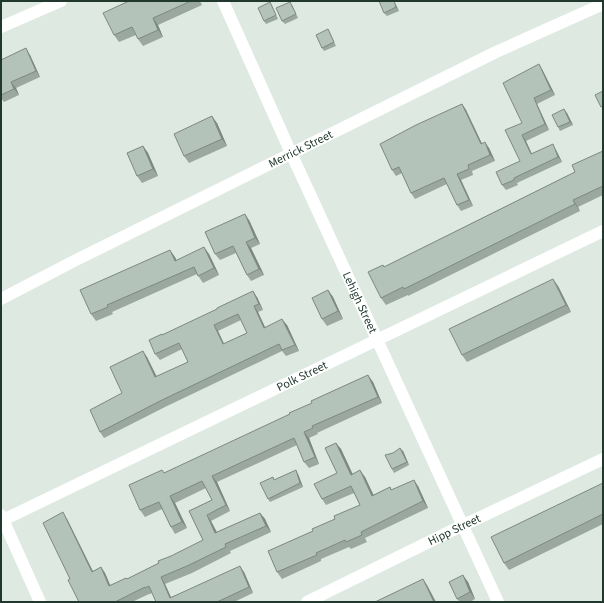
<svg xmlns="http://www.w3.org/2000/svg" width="604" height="603" viewBox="0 0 604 603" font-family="'Source Sans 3',sans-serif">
<rect width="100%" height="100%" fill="#dde9e1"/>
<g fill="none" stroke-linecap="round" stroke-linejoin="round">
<!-- minor -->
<g stroke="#fff" stroke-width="12">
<path id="s1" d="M223 1 291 153 498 602"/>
<path d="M1 27 61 1"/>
<path id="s2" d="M1 299 74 261 496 52 603 4"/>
<path id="s3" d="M1 521 603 231"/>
<path id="s4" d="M307 602 449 532 603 459"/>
</g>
<!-- tertiary -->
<path stroke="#fff" stroke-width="12" d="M1 515 40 602"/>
</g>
<!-- wall -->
<path fill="#9aa8a0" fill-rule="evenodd" d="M129 1H200L202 5 158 25 163 37 143 46 138 39 136 35 119 42 114 35Z
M394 1 399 11 387 16 384 13Z
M270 2 272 6 278 19 266 24 264 21Z
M292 5 298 18 285 24 282 21Z
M328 29 330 33 336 46 324 51 322 48Z
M30 55 40 77 16 88 19 95 4 102 1 98V60Z
M542 69 555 95 537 104 549 130 526 141 532 154 556 150 562 162 517 183 518 185 506 190 502 185 520 161 522 123Z
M462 104 466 110 482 144 489 148 495 161 472 171 473 175 461 180 473 206 461 211 457 205 447 184 415 199 411 193 402 173 396 176 392 170Z
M567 113 573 125 560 131 558 127Z
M217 123 227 146 189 163 184 156Z
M143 146 148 153 158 176 142 183 137 176Z
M603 151V195L578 207 580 211 408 296V295L386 305 381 298 384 267 575 172Z
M249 220 260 244 251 248 264 275 251 281 247 275 236 253 220 260 215 254Z
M209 254 219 275 203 283 197 274 112 312 113 314 96 321 91 314 175 257 176 260Z
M558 286 571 312 467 362 462 355Z
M328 290 333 297 343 319 327 326 322 319Z
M257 297 263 310 258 312 265 327 287 325 299 351 286 356 282 351 165 407 104 438 100 432 122 393 147 357 156 377 188 362 182 349 160 360 155 354 162 335ZM241 320 247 333 224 344 218 331Z
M373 382 382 403 317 433 318 434 309 438 319 464 309 468 304 462 297 445 217 482 230 511 211 521 217 532 260 513 265 519 271 532 230 551 231 553 192 573 165 584 171 597 244 572 253 593 234 602H156L152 593 150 594H149L132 602H79L70 579 67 519 93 571 101 567 105 573 110 585 127 579 159 563 203 540 189 511 212 500 206 488 175 503 187 528 175 534 171 527 162 509 145 517 140 510 164 473Z
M336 443 341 449 352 474 365 477 373 495 390 487 392 490 418 486 428 508 365 538 367 542 351 549 349 547 321 559V561L282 579 277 572 313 531 360 505 354 493 326 505 322 499 337 473Z
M403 451 409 465 394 473 392 469Z
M298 474 303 487 270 502 268 499 275 480Z
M603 483V524L509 570 504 563Z
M468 582 475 599 470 602H460L457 599Z"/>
<!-- shaded-wall -->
<path fill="#7d8882" d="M394 1 399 11 396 7Z
M153 18 158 25 163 37 158 30Z
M26 48 30 55 40 77 36 71Z
M539 64 542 69 555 95 551 90Z
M11 82 16 88 19 95 14 89Z
M534 98 537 104 549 130 545 124Z
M462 104 466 110 485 150 481 144Z
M564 109 567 113 573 125 570 122Z
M212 116 217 123 227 146 222 139Z
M522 135 526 141 534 159 531 154Z
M485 142 489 148 495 161 490 155Z
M553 144 562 162 558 157Z
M143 146 148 153 158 176 153 169Z
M457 174 461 180 473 206 469 200Z
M573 200 578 207 580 211 575 204Z
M245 214 249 220 260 244 255 238Z
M246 242 251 248 264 275 259 269Z
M204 247 209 254 219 275 214 268Z
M170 250 175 257 180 268 175 261Z
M553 279 558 286 571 312 566 305Z
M328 290 333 297 343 319 338 311Z
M253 291 257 297 263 310 259 304Z
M254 306 258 312 268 334 264 328Z
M282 319 287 325 299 351 295 345Z
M214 325 218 331 227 350 223 344Z
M143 351 147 357 160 383 155 377Z
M368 375 373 382 382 403 378 397Z
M304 432 309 438 319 464 315 457Z
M336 443 341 449 356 481 351 475Z
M400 448 403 451 409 465 407 462Z
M296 470 298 474 303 487 300 483Z
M360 470 365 477 377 502 372 496Z
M212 476 217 482 230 511 226 505Z
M414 480 418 486 428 508 423 501Z
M170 496 175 503 187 528 182 522Z
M63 512 67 519 96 578 92 572Z
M260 513 265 519 271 532 266 526Z
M207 515 211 521 220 539 215 533Z
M240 566 244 572 253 593 249 587Z
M101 567 105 573 113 592 109 586Z
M463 575 468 582 475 599 470 592Z
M161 577 165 584 173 602 170 598Z
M423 579 427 585 436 602H434Z"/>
<!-- building -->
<path fill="#b3c3ba" stroke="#7d8882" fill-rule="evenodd" d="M129 1H191L153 18 158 30 138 39 132 27 114 35 103 13Z
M379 1H394L396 7 384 13Z
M270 2 276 15 264 21 258 8Z
M290 2 296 14 282 21 276 8Z
M328 29 334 42 322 48 316 35Z
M26 48 36 71 11 82 14 89 1 95V60Z
M539 64 551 90 534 98 545 124 522 135 531 154 553 144 558 157 514 178V180L502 185 496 172 520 161 505 130 522 123 503 83Z
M603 91V106L601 107 595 95Z
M462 104 481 144 485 142 490 155 468 165 469 169 457 174 469 200 457 205 444 178 411 193 399 167 392 170 380 144 416 125Z
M564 109 570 122 558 127 552 115Z
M212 116 222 139 184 156 174 134Z
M143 146 153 169 137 176 127 153Z
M603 151V186L573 200 575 204 404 289 403 287 381 298 368 272 383 265 384 267 575 172 572 165Z
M245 214 255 238 246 242 259 269 247 275 233 246 215 254 205 232Z
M204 247 214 268 198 276 194 267 107 305 108 307 91 314 80 290 170 250 175 261Z
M553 279 566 305 462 355 449 329Z
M328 290 338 311 322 319 312 298Z
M253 291 259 304 254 306 264 328 282 319 295 345 282 350 279 344 160 401 100 432 90 410 122 393 110 367 143 351 155 377 188 362 179 343 155 354 149 340 162 334V335L217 309V308ZM238 314 247 333 223 344 214 325Z
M368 375 378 397 312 426 313 428 304 432 315 457 304 462 294 438 212 476 226 505 207 515 215 533 260 513 266 526 225 544 226 547 187 566 161 577 170 598 240 566 249 587 217 602H156L149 586 145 588V587L115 602H79L68 580 70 579 43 523 63 512 92 572 101 567 109 586 126 578 127 579 159 563 158 561 171 556 203 540 189 511 212 500 202 481 170 496 182 522 171 527 159 502 140 510 129 485 162 470 164 473 290 414 289 413 312 403 311 401Z
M336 443 351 475 360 470 372 496 390 487 391 490 414 480 423 501 361 532 362 535 346 542 345 540 316 553 317 555 277 572 268 551 313 531 312 529 335 519 334 516 360 505 351 486 322 499 314 484 337 473 325 448Z
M400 448 407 462 392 469 385 455 393 453Z
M296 470 300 483 268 499 260 483 273 477 274 480Z
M603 483V514L504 563 491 537Z
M463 575 470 592 457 599 449 582Z
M423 579 434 602H375Z"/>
<g text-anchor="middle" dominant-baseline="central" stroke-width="3" stroke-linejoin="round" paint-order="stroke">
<!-- street labels -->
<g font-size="12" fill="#20382d" stroke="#edf6f0">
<text stroke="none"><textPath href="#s2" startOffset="335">Merrick Street</textPath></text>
<text stroke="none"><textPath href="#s1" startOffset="331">Lehigh Street</textPath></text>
<text stroke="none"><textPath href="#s3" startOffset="334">Polk Street</textPath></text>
<text stroke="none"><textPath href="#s4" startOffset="164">Hipp Street</textPath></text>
</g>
</g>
<!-- border -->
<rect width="604" height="603" fill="none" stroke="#20382d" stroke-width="4"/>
</svg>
